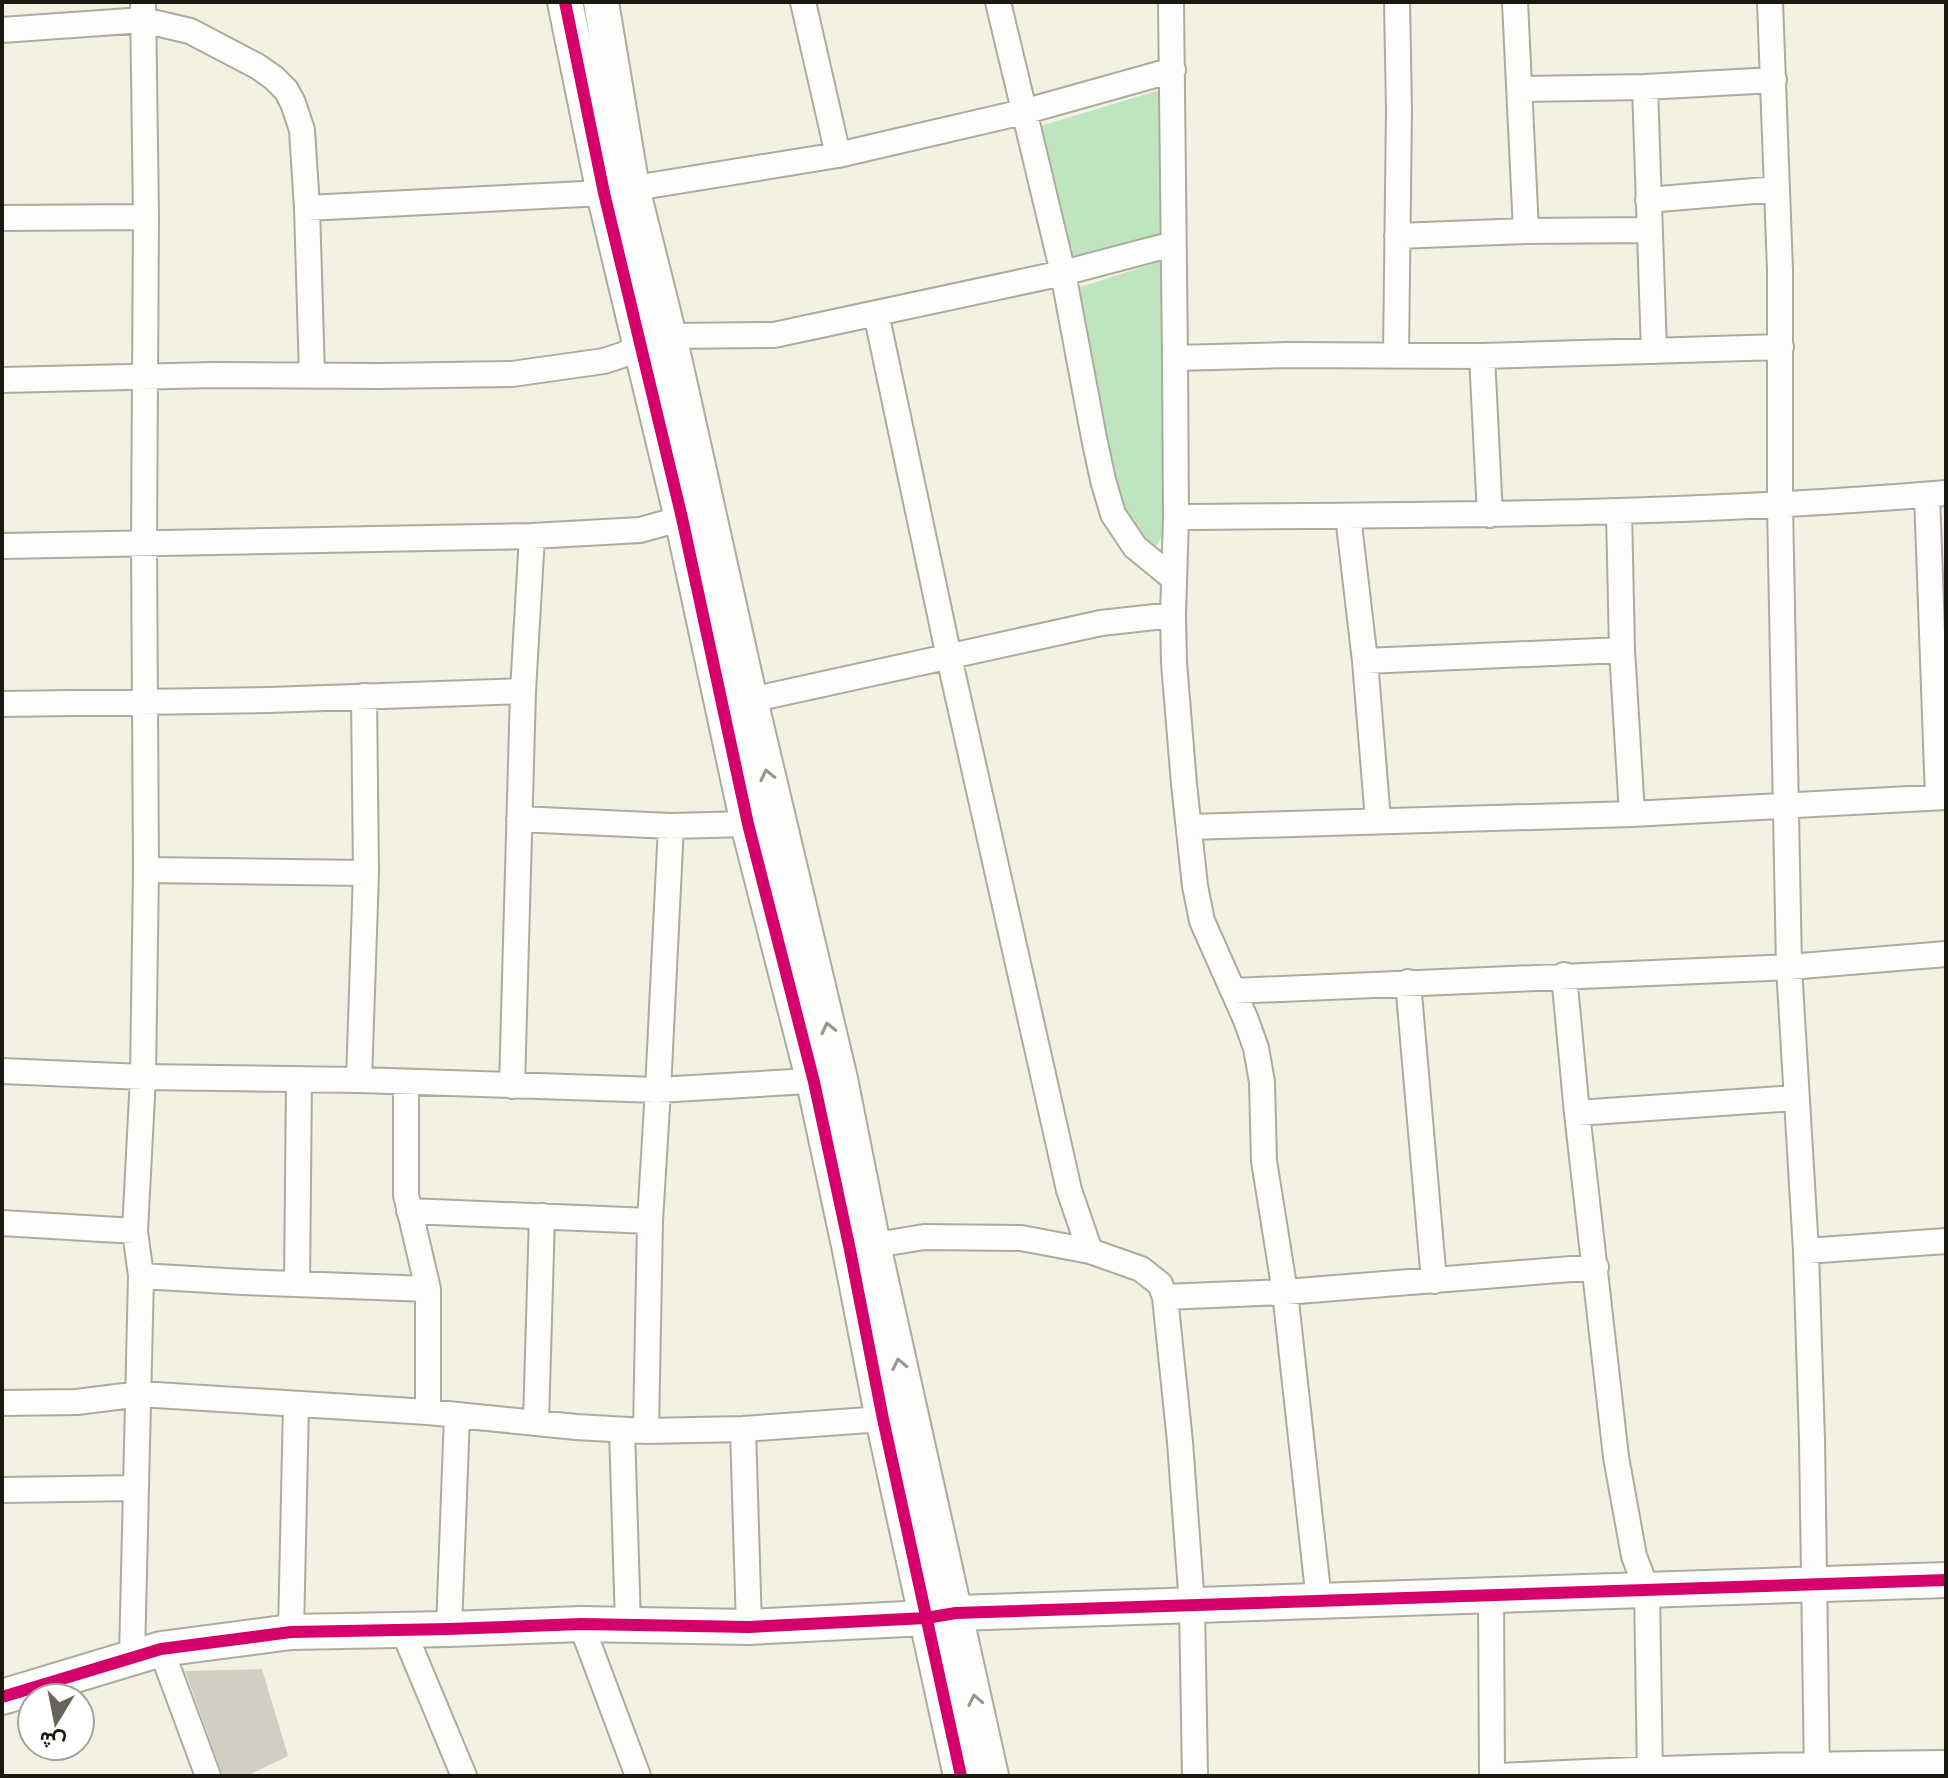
<svg xmlns="http://www.w3.org/2000/svg" width="1948" height="1778" viewBox="0 0 1948 1778" font-family="Bitter,Vazirmatn,serif">
<rect width="100%" height="100%" fill="#f3f1e2"/>
<!-- green -->
<path fill="#bee5bd" d="M1160 90 1162 242 1066 266 1037 127Z
M1162 261 1167 510 1163 534 1154 551 1133 534 1119 500 1074 289Z"/>
<!-- building -->
<path fill="#d1cfc3" d="M262 1669 288 1756 247 1776H223L185 1671Z"/>
<g fill="none" stroke-linecap="round" stroke-linejoin="round">
<defs>
<path id="street" d="M803 2 838 155
M998 2 1063 273 1094 438 1103 480 1113 514 1135 547 1173 578
M1171 2 1175 358 1176 517 1173 615 1174 663 1184 784 1195 886 1202 921 1246 1020 1256 1048 1262 1082 1264 1161 1285 1292 1319 1601
M1515 2 1526 231
M1770 2 1780 270V505L1789 967 1806 1251 1812 1440 1817 1776
M2 30 143 20 190 31 257 66 274 78 286 90 293 103 302 130 307 208 312 375
M1645 87 1654 351
M1520 89 1645 87 1774 80
M1648 200 1777 189
M307 208 604 193 838 155 1023 112 1173 70
M2 218 146 217
M1397 236 1526 231 1649 230
M876 313 949 657 1069 1190 1090 1251 1141 1269 1160 1284 1165 1297 1180 1442 1192 1605 1195 1776
M1396 355 1399 110 1397 2
M1482 356 1490 515
M1175 358 1288 355 1482 356 1781 347
M2 380 214 375 379 376 512 374 604 361 625 354 641 343 669 336 774 335 1063 273 1173 244
M1927 495 1938 797
M1619 511 1622 650 1632 814
M1348 516 1365 661 1378 820
M1176 517C1433 515 1690 515 1946 493
M2 546 532 536 640 530 698 514
M1365 661 1622 650
M737 703 1101 623 1173 615
M2 704 269 700 523 691
M519 819 671 826 748 824
M1189 827 1632 814 1946 797
M146 870 366 873
M1564 975 1577 1113 1616 1457 1634 1556 1647 1590 1650 1776
M1408 982 1434 1281
M1234 991 1789 967 1946 954
M2 1071 143 1077 359 1080 658 1090 827 1080
M359 1080 366 873 364 696
M406 1082V1195L428 1289V1412
M512 1086 523 691 532 536
M1577 1113 1795 1098
M409 1211 650 1221
M2 1223 135 1231
M858 1248 924 1237 1021 1238 1090 1251
M1806 1251 1946 1241
M141 1276 243 1282 428 1289
M297 1284 299 1080
M1165 1297 1285 1292 1596 1267
M2 1403 77 1402 140 1394 428 1412 576 1427 646 1431 743 1429 883 1419 896 1414
M536 1423 542 1216
M743 1429 749 1627
M622 1430 628 1624
M646 1431 650 1221 658 1090 671 826
M2 1490 136 1488
M1491 1595 1492 1776
M581 1624 638 1776
M449 1629 457 1415
M403 1630 464 1776
M291 1632 296 1405
M161 1649 208 1776
M132 1657 141 1276 135 1231 143 1077 146 870 144 543 146 217 143 2
M1503 1776C1651 1768 1798 1764 1946 1763"/>
<path id="secondary" d="M565 2 604 193 682 518 748 824 814 1082 850 1250 883 1419 961 1776
M601 2 632 188 669 336 750 700 840 1079 873 1245 991 1776
M2 1697 161 1649 291 1632 449 1629 581 1624 749 1627 926 1618 956 1613 1946 1580"/>
</defs>
<!-- street casing -->
<use href="#street" stroke="#adab9f" stroke-width="28"/>
<!-- secondary casing -->
<use href="#secondary" stroke="#adab9f" stroke-width="38"/>
<!-- street -->
<use href="#street" stroke="#fdfdfb" stroke-width="24"/>
<!-- secondary -->
<use href="#secondary" stroke="#fdfdfb" stroke-width="34"/>
<defs>
<path id="cycleway" d="M565 2 604 193 682 518 748 824 814 1082 850 1250 883 1419 961 1776
M2 1697 161 1649 291 1632 449 1629 581 1624 749 1627 926 1618 956 1613 1946 1580"/>
</defs>
<!-- cycleway casing -->
<use href="#cycleway" stroke="#fff" stroke-width="17"/>
<!-- cycleway -->
<use href="#cycleway" stroke="#d6006c" stroke-width="12"/>
</g>
<!-- one-way arrows -->
<defs><path id="oneway-chevron" d="M-2-3.5L2.5 0L-2 3.5" fill="none" stroke-width="1.6" stroke-linecap="round" stroke-linejoin="round" transform="scale(2)"/></defs>
<g stroke="#979691">
<use href="#oneway-chevron" transform="translate(767 775) rotate(-103)"/>
<use href="#oneway-chevron" transform="translate(828 1028) rotate(-103)"/>
<use href="#oneway-chevron" transform="translate(899 1364) rotate(-102)"/>
<use href="#oneway-chevron" transform="translate(975 1700) rotate(-102)"/>
</g>
<!-- border -->
<rect width="1948" height="1778" fill="none" stroke="#1b190f" stroke-width="8"/>
<!-- north arrow -->
<g transform="translate(56 1722) rotate(190)"><circle r="38" fill="#ffffff" stroke="#a4a39f" stroke-width="2"/>
<path d="M0-6L14 30L0 20L-14 30Z" fill="#676559"/>
<text y="-12" font-size="22" font-weight="bold" text-anchor="middle" fill="#1b190f">ش</text>
</g>
</svg>
